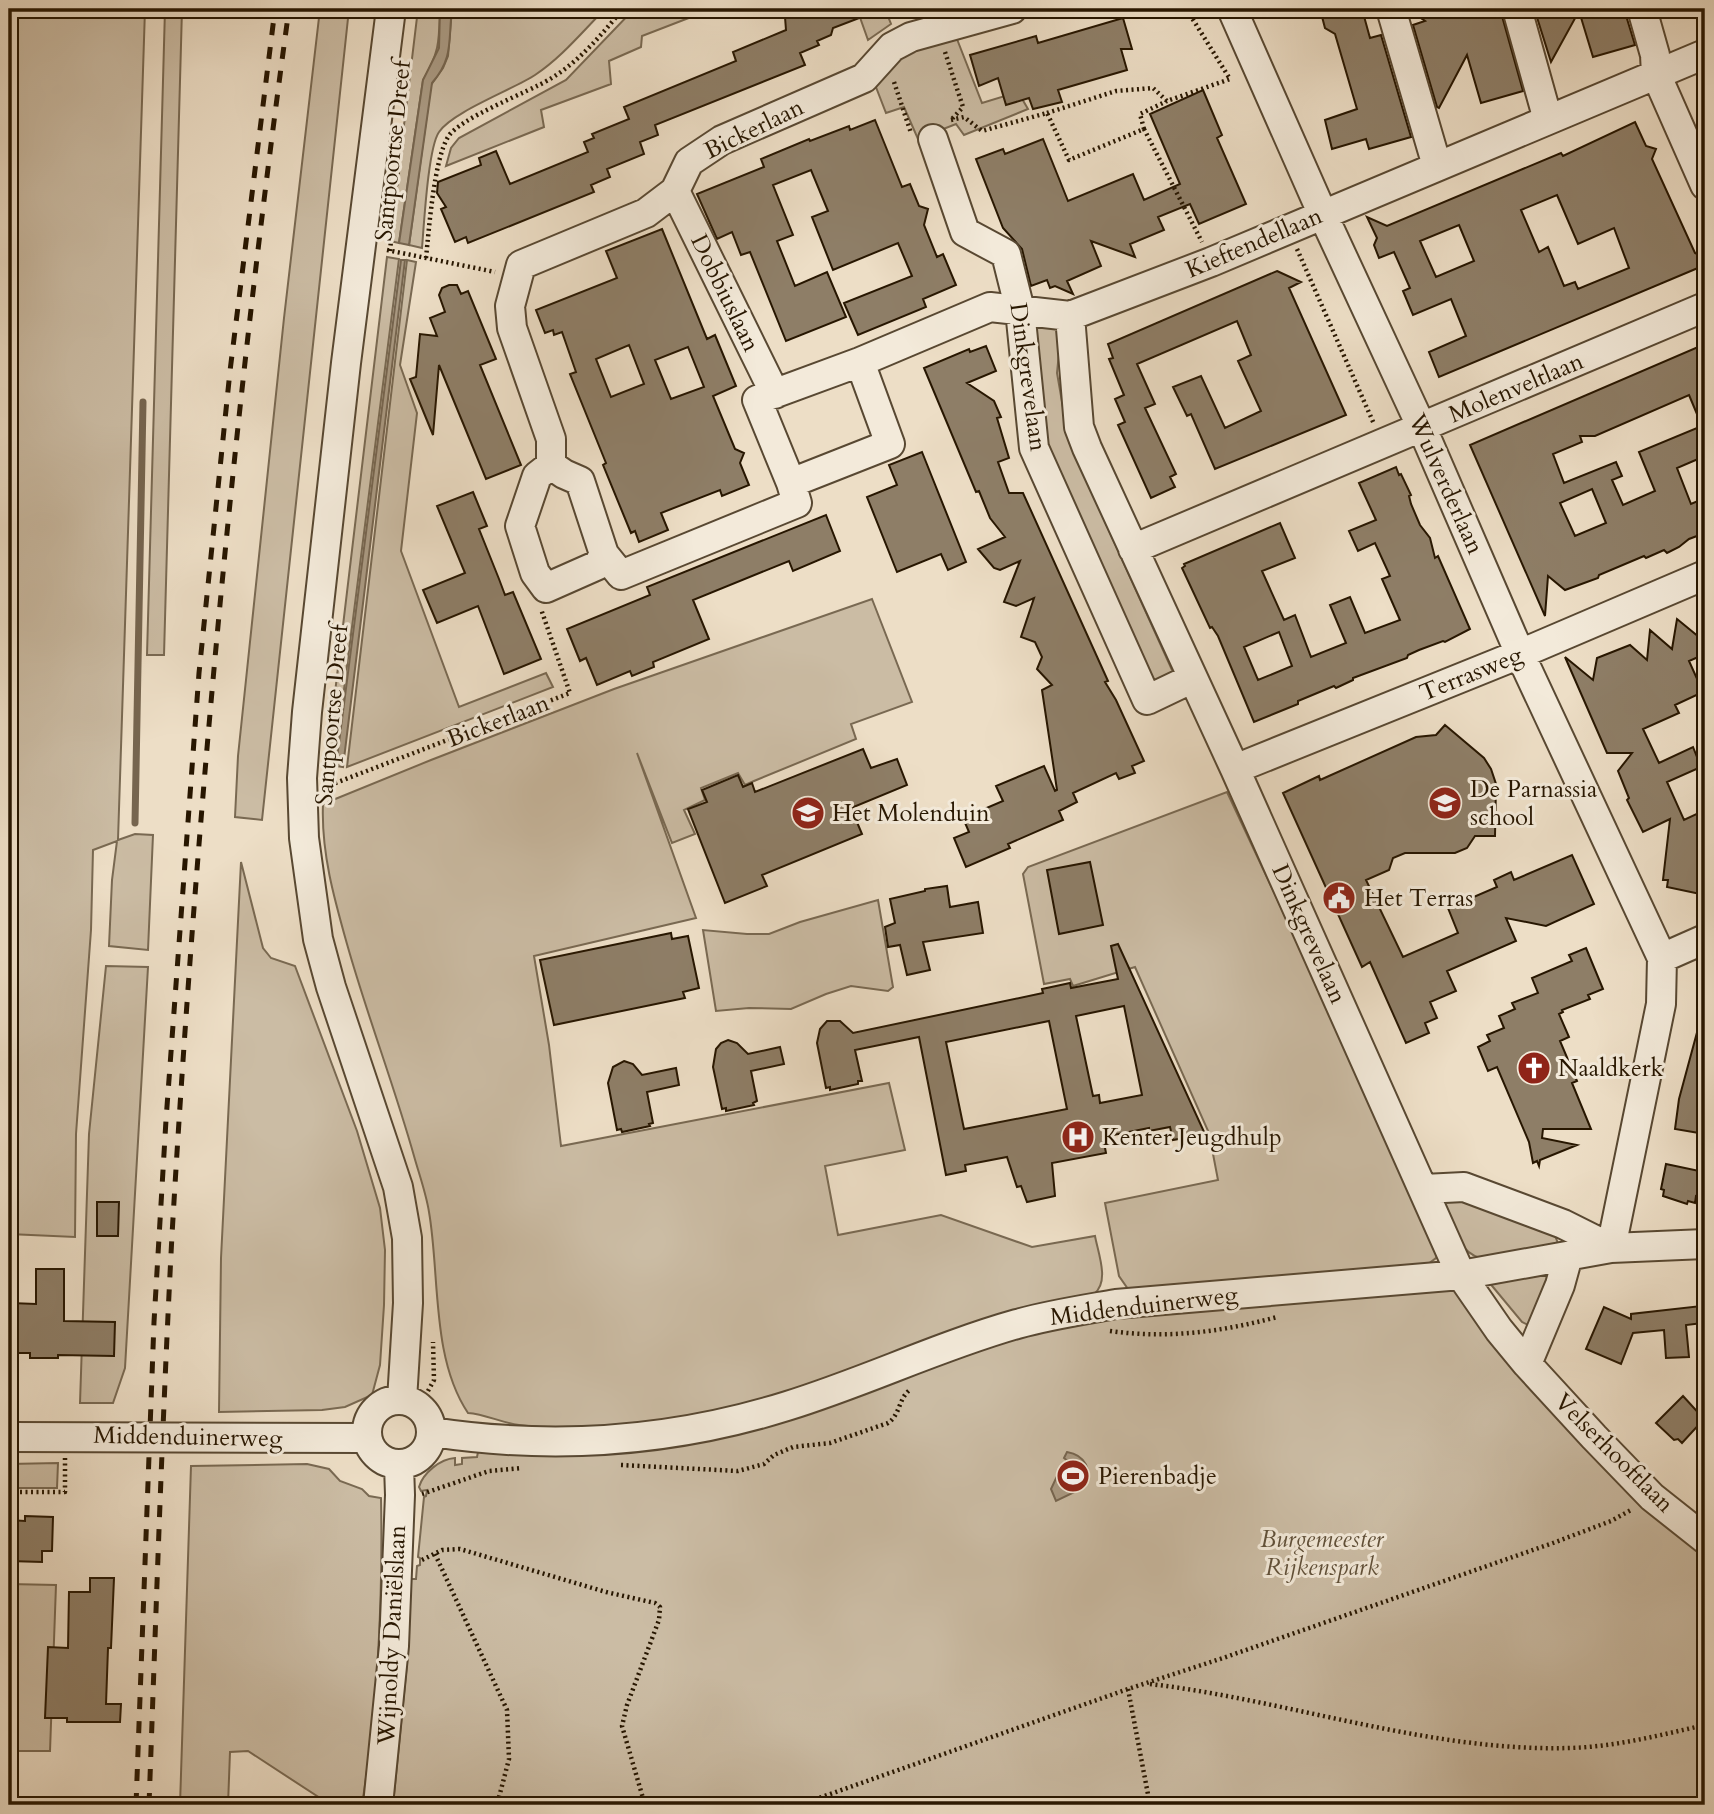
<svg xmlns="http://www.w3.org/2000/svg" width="1714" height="1814" viewBox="0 0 1714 1814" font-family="Cardo,serif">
<rect width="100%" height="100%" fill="#eddec6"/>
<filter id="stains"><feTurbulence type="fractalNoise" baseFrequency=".00286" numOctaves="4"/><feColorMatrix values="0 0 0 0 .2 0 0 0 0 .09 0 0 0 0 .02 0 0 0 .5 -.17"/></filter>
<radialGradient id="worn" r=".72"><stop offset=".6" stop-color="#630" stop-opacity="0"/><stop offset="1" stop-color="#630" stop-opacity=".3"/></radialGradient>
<!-- green -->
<path fill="#cbbca4" stroke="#796952" stroke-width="2" d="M9 9H145L118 840 135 834 153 835 148 950 109 946 112 880 117 841 93 850 91 930 76 1134 75 1237 9 1234Z
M165 9H182L164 655H147Z
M320 9H349L262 820 235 817 238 756 284 318Z
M418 9H440C439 41 440 51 423 80L399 243 390 241Z
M452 9H605C582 32 562 57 535 75 512 90 452 112 439 132 428 148 424 225 422 248L409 245 431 85 443 68 448 56Z
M634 9H712L642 36 641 47 609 61 611 84 541 110 544 127 446 166 451 148 459 138 566 80Z
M857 9H885L891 24 868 40Z
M955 34 982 103 1018 92 1028 109 964 135 956 124 918 139 904 107 886 113 874 82 898 55Z
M387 257 399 259 334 768H326Z
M407 260 416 262 400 365 417 413 401 551 459 707 546 673 553 687 347 767Z
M1031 319 1062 322 1057 373 1069 442 1177 681 1148 693 1045 436Z
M872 599 912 702 851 724 856 739 754 781 745 785 738 773 701 788 705 800 684 810 695 834 672 843 637 753 696 918 534 956 549 1045 561 1146 889 1083 905 1150 825 1166 838 1235 941 1215 1032 1247 1095 1236C1098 1253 1110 1282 1094 1294 1039 1300 989 1322 937 1340 879 1362 820 1382 761 1400 688 1423 596 1434 519 1425 502 1423 485 1414 468 1413 431 1358 440 1275 429 1212 426 1193 419 1174 414 1156 394 1085 367 1015 347 944 334 898 321 852 323 804L431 760 614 689Z
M1227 792 1381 1121 1438 1253 1436 1258 1428 1264 1128 1289 1119 1276 1105 1203 1218 1180 1209 1133 1135 967 1073 986 1070 979 1044 984 1023 874 1028 867Z
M241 862 263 948 271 958 295 966 357 1131 380 1208 385 1250 384 1305 380 1365 372 1395 345 1407 322 1410 219 1412 221 1258Z
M878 900 893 987 888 991 851 986 826 994 791 1009 749 1008 716 1011 703 930 747 934H769L800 922Z
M106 966 148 967 125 1368 113 1403H80L89 1134Z
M1445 1195 1554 1233 1559 1246 1480 1258C1456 1251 1449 1219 1439 1198Z
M1549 1275 1528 1325 1522 1322 1488 1281 1499 1276Z
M1436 1285 1437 1291 1455 1290 1692 1543 1705 1553V1805H393L407 1664 410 1579H416L417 1566 420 1565V1558L418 1557 424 1497 426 1496 427 1490 421 1491 419 1487C423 1473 440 1459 455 1458V1465L462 1464V1458L477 1457 478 1452 627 1447 980 1344 1087 1317Z
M58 1463 57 1488H9V1464Z
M307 1464 329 1469 340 1481 362 1489 369 1496 381 1498C383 1601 378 1703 362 1805H322L323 1800 248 1751 230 1752 228 1805H180L191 1466Z
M9 1584 56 1585 50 1751H9L11 1642H9Z"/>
<!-- water -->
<path fill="#aa9a83" stroke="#76654f" stroke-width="2" d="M440 9H452C448 40 454 58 432 83L409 245 399 243 423 80 439 48Z
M401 260H405L343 767 336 766Z
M1067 1452C1085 1455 1093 1470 1085 1487L1056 1501 1051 1489 1058 1474H1064L1070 1468 1069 1462 1064 1458Z"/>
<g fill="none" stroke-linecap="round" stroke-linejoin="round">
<!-- stream -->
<path stroke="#76654f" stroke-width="7" d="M135 823 143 402"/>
</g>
<!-- building -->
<path fill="#8e7e67" stroke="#271600" stroke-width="2" fill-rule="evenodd" d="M804 9 880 10 833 28 831 35 817 41 819 45 800 53 805 65 655 125 658 135 640 142 644 154 607 169 610 177 591 185 594 192 468 243 466 237 455 242 441 209 446 207 437 193 438 182 481 165 479 158 496 151 510 184 588 152 584 142 594 138 592 134 629 119 624 107 736 61 733 52 786 30 785 17Z
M1320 9H1362L1370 38 1381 35 1411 137 1369 149 1366 139 1332 149 1325 120 1357 109 1335 34 1325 28Z
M1408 9H1500L1523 91 1481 103 1467 55 1439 108 1437 107 1413 25 1425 21Z
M1536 9H1624L1635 45 1593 57 1579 11 1551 62 1535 11Z
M1123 18 1132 49H1121L1127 70 1058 90 1062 102 1033 109 1029 98 1006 105 998 78 979 86 970 55 1036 36 1038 43Z
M1203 90 1222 135 1217 138 1246 204 1199 224 1190 204 1158 217 1164 230 1130 244 1135 257 1091 241 1101 266 1067 281 1073 294 1055 286 1050 288 1047 280 1031 286 1022 249 1003 228 976 159 1003 149 1005 154 1043 139 1068 201 1133 174 1144 200 1180 184 1150 114Z
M875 120 902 187 910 184 919 206 928 209 924 225 937 257 943 254 956 285 923 299 926 307 858 335 844 303 912 276 898 243 833 270 812 217 828 211 811 170 773 185 793 235 777 241 795 286 827 272 846 317 786 341 750 252 741 255 732 232 717 239 697 194 764 167 761 159 809 139 810 141 849 126 850 130Z
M1635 122 1646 146 1656 149 1652 159 1695 253 1705 258V265L1439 377 1429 352 1466 336 1451 299 1413 315 1403 291 1410 288 1394 252 1379 258 1374 245 1377 238 1367 217 1387 226 1561 153 1563 156ZM1557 195 1578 244 1614 228 1629 268 1578 289 1575 282 1564 286 1548 247 1539 252 1521 210ZM1459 225 1474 261 1436 277 1420 241Z
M662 229 707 339 715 335 736 386 713 396 735 449 744 453 740 463 749 485 722 496 720 490 661 513 668 530 639 542 635 531 631 533 603 465 606 463 570 374 576 372 562 332 554 335 553 330 545 333 536 310 617 278 606 251ZM629 345 644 384 611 397 596 359ZM688 347 704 387 671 399 655 360Z
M1277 271 1301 282 1289 288 1346 415 1215 469 1191 414 1187 416 1173 387 1201 376 1225 428 1261 411 1238 361 1251 355 1237 321 1137 364 1155 404 1145 408 1176 474 1170 477 1175 487 1151 498 1118 425 1125 422 1115 399 1124 395 1109 359 1113 358 1108 344Z
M449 285H457L461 294 468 291 496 359 480 365 521 465 486 479 439 365 433 435 410 379 416 377 420 334 437 336 430 318 445 312 439 295 442 288Z
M1705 344V456L1677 468 1691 504 1705 498V533L1689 539 1679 547 1667 553 1664 550 1646 558 1644 556 1599 575 1598 578 1565 590 1548 576 1545 616 1470 445ZM1689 395 1702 426 1639 452 1655 491 1623 505 1612 480 1622 476 1616 462 1564 483 1553 454 1582 442 1580 436H1595ZM1592 489 1606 523 1575 536 1560 503Z
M986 346 996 371 967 383 994 401 1001 417 997 418 1009 458 998 462 1009 493H1023L1108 681 1105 682 1116 700 1144 761 1132 766 1135 773 1119 779 1116 773 1073 793 1077 802 1059 811 1063 820 1008 844 1010 848 966 867 954 838 969 832 963 818 1003 801 996 786 1044 766 1055 791 1057 790 1042 690 1052 685 1037 669 1042 657 1035 642 1021 637 1034 598 1016 606 1004 602 1020 561 1000 570 994 568 978 549 1005 537 990 518 979 491 976 492 924 368 969 349 970 352Z
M922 452 966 562 948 570 941 554 897 572 867 497 897 485 889 465Z
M1396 467 1399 475 1401 474 1411 495 1409 496 1411 504 1420 525 1430 538 1435 558 1438 556 1470 629 1445 642 1443 641 1419 650 1408 655 1407 658 1353 678V680L1336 688 1334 686 1298 701V704L1254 722 1218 636 1212 627 1210 628 1182 568 1185 566 1184 564 1280 523 1295 558 1262 571 1284 620 1295 615 1311 657 1346 643 1330 605 1350 597 1365 633 1400 620 1382 579 1390 576 1375 543 1358 551 1349 531 1376 520 1359 483ZM1279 632 1292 666 1258 680 1244 647Z
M473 492 487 526 479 529 499 579 505 595 513 592 541 659 504 674 478 606 437 623 423 590 465 573 437 506Z
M826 515 840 551 793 571 789 561 693 600 709 639 653 662 654 667 632 676 630 671 597 685 586 658 580 661 567 629 650 595 647 587Z
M1677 619 1705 642V654L1689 661 1703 692 1675 705 1679 713 1643 729 1659 763 1693 747 1701 767 1667 782 1684 820 1705 810V895L1667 887 1668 880H1663L1670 819 1643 832 1627 800 1629 798 1618 771 1632 753H1607L1565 657 1593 680 1597 658 1630 645 1647 660 1650 630 1672 649Z
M1445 725 1484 758 1491 769 1496 784 1495 836H1475L1467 848 1455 853H1405L1393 858 1389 870 1366 880 1403 957 1458 933 1448 908 1497 887 1494 880 1511 872 1514 880 1572 855 1594 904 1546 926 1506 918 1516 941 1447 971 1456 991 1430 1002 1437 1018 1425 1023 1429 1033 1406 1043 1370 962 1362 967 1283 793 1319 776 1320 780 1416 737 1436 735Z
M863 749 871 768 897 759 907 785 851 808 862 834 762 875 767 886 725 903 688 809 707 802 702 790 738 775 743 787 752 783 755 792Z
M1090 862 1103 925 1059 934 1047 870Z
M947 886 950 907 978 902 983 933 923 942 930 970 907 975 900 945 888 947 885 927 895 923 890 899 925 891V889Z
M671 933 672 939 688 936 699 988 683 992 685 998 554 1025 540 960Z
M1118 944 1205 1134 1173 1140 1170 1127 1149 1131V1128L1103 1137 1106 1153 1052 1163 1055 1196 1027 1202 1021 1186 1017 1187 1007 1157 965 1165 966 1171 946 1175 919 1037 855 1050 862 1081H858V1084L830 1090V1087L826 1088 817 1043 820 1029 827 1021H840L853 1033 1043 993 1042 989 1070 983 1071 988 1118 979 1111 946ZM1124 1006 1142 1095 1100 1103 1099 1095 1093 1096 1076 1016ZM1049 1021 1067 1109 964 1129 946 1042Z
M1586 948 1603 989 1588 995 1590 999 1562 1010 1563 1012 1559 1014 1569 1037 1560 1041 1577 1081 1572 1083 1591 1129H1543L1542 1138 1577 1145 1540 1160 1539 1166 1537 1161 1533 1163 1529 1142 1497 1067 1488 1071 1478 1047 1490 1041 1487 1035 1504 1028 1499 1016 1515 1009 1512 1003 1538 993 1532 978 1572 961 1569 955Z
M1699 1025H1705V1134L1675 1129 1679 1099Z
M728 1040 737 1043 748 1054 780 1047 784 1064 751 1071 757 1101 753 1103 754 1105 726 1111V1108L722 1109 713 1067 716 1049 721 1043Z
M624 1061 633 1064 642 1075 676 1068 679 1085 647 1092 653 1123 649 1124 650 1126 622 1132 621 1129 617 1130 608 1083 613 1067Z
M1666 1164 1704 1172 1700 1197 1696 1196 1695 1203 1688 1201 1687 1204 1663 1196 1664 1190 1661 1189Z
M97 1202H119L118 1236H97Z
M36 1269H64V1321L115 1322 114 1356 58 1355V1358H30V1353H10L11 1303 36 1304Z
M1701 1306 1702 1323 1686 1325 1689 1357 1666 1358 1664 1330 1633 1333 1621 1364 1586 1349 1604 1307 1631 1319V1314Z
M1683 1396 1704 1419 1682 1443 1678 1439 1674 1440 1656 1423Z
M25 1516 53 1517 52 1551H42V1562L9 1561V1520L25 1521Z
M90 1578H114L111 1648H108L106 1704H121L120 1722H67V1718H45L48 1647 68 1648 69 1592H90Z"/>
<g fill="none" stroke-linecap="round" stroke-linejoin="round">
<defs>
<path id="minor" d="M391 9 346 363 307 712 302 778 304 838 318 939 331 987 398 1187 407 1238 408 1303 402 1400
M1232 9 1323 215 1422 428 1520 654 1662 958
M1391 9 1437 166
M1517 9 1548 120
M1642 9 1655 55 1656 74 1705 185
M933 139 965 232 1006 254 1020 310 1034 448 1147 700 1191 679
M675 191 775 394
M1070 316 1079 427 1087 448 1235 769 1461 1275 1499 1330 1527 1364 1594 1437 1652 1497 1705 1539
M860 362 890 444 791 483 757 400 860 362 990 307 1070 316 1211 262 1705 54
M551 465 564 474 580 481 604 554 621 575 797 503 791 483
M1133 549 1705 307
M604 554 598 565 546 588 535 573 520 526 537 476 551 465V439L512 328 510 306 521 265 646 213 675 191 689 162 722 140 864 78 892 47 911 37 1012 9
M1235 769 1520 654 1705 575
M1424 1189 1464 1187 1563 1224 1611 1248 1661 1004 1662 958 1705 939
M1527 1364 1560 1285 1568 1256
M367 1432a32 32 0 1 1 64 0a32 32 0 1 1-64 0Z
M432 1432C551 1450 672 1442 787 1406 865 1382 939 1346 1017 1324 1049 1315 1082 1310 1116 1304L1461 1275 1611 1248 1705 1244
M9 1437 367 1438
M378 1805 394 1646 400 1495 399 1465"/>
</defs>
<!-- minor casing -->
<use href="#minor" stroke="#584832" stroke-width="32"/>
<!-- path -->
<path stroke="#271600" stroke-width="4.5" stroke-dasharray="2 3.5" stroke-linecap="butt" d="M1188 9 1192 18 1208 11
M945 52 963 107 951 120
M894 82 911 133
M1047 113 1116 91 1153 88 1167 101 1230 79 1192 18
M951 120 964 117 982 131 1047 113 1069 160 1144 129 1202 242
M1144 129 1140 114 1167 101
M1297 249 1374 424
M387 250 495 272
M390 251 398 168
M426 258C429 229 434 160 448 137 459 118 529 92 550 79 579 62 602 34 623 9
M325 787 570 693 541 609
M1110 1331C1167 1339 1221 1332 1277 1317
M428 1391 434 1380 433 1342
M621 1465 738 1471 764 1464 774 1455 793 1447 830 1443 888 1423C901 1414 898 1398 911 1389
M9 1492H65V1458
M422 1494 489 1471 522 1468
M435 1554 507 1710 509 1759 497 1805
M422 1560 442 1550 460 1549 606 1592 655 1603 660 1607 659 1620 627 1705 622 1726 645 1805
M1150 1684C1288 1700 1429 1752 1569 1748 1615 1747 1660 1735 1705 1725
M1128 1689 1150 1805
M799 1805 1128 1689 1223 1658 1553 1543 1611 1521 1631 1510"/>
<!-- minor -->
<use href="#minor" stroke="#f3eada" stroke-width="28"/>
<!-- rail -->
<path stroke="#271600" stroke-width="5" stroke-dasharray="12 12" stroke-linecap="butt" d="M136 1805 154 1322 166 1120 199 673 230 371 275 9
M149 1805C156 1615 162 1425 172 1235 196 825 233 415 289 9"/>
</g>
<!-- icons -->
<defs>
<symbol id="school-disc" viewBox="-11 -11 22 22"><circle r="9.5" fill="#8f2418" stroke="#f3eada"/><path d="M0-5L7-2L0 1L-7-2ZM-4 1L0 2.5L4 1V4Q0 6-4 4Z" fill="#fff"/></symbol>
<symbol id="civic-disc" viewBox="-11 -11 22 22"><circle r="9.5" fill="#8f2418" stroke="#f3eada"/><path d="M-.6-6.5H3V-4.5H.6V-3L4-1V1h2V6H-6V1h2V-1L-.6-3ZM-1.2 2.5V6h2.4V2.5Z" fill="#fff"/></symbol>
<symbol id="church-disc" viewBox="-11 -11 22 22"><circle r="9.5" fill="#8f2418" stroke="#f3eada"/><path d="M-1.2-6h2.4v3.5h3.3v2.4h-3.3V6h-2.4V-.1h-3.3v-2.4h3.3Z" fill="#fff"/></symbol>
<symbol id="hospital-disc" viewBox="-11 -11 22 22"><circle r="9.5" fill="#8f2418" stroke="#f3eada"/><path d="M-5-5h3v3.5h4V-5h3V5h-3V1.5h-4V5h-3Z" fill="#fff"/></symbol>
<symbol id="stadium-disc" viewBox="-11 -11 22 22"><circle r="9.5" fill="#8f2418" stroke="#f3eada"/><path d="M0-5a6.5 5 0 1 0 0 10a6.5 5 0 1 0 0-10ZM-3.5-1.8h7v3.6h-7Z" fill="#fff"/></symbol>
</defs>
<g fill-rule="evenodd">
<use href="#school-disc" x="1426" y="784" width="38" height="38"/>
<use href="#school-disc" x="789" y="794" width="38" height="38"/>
<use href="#civic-disc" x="1320" y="879" width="38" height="38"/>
<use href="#church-disc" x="1515" y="1049" width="38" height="38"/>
<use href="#hospital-disc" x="1059" y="1118" width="38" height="38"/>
<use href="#stadium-disc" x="1054" y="1457" width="38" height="38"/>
</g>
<g text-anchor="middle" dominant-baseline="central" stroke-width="6" stroke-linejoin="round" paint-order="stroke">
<!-- street labels -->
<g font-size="24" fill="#271600" stroke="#f3eada">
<text transform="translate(754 129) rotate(-26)">Bickerlaan</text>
<text transform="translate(393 151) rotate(-84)">Santpoortse Dreef</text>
<text transform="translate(1254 243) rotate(-23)">Kieftendellaan</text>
<text transform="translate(725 293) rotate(64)">Dobbiuslaan</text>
<text transform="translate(1028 377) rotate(82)">Dinkgrevelaan</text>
<text transform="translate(1516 388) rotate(-23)">Molenveltlaan</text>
<text transform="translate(1446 484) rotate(66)">Wulverderlaan</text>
<text transform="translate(1471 674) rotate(-22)">Terrasweg</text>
<text transform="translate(332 715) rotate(-85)">Santpoortse Dreef</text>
<text transform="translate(498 721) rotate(-21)">Bickerlaan</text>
<text transform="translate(1309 934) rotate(66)">Dinkgrevelaan</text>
<text transform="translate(1144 1306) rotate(-7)">Middenduinerweg</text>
<text transform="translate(188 1437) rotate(1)">Middenduinerweg</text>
<text transform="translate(1614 1453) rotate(45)">Velserhooftlaan</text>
<text transform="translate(392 1635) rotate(-87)">Wijnoldy Daniëlslaan</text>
</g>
<!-- poi labels -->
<g font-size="24" fill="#271600" stroke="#f3eada" text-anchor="start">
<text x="1470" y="789">De Parnassia<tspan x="1470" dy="28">school</tspan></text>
<text x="832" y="813">Het Molenduin</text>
<text x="1364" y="898">Het Terras</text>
<text x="1558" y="1068">Naaldkerk</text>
<text x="1102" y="1137">Kenter Jeugdhulp</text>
<text x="1098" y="1476">Pierenbadje</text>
</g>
<!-- park labels -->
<g font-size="24" font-style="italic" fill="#605039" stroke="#f3eada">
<text x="1322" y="1539">Burgemeester<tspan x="1322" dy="28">Rijkenspark</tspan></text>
</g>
</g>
<!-- margin -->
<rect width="1714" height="1814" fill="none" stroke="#eddec6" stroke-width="35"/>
<rect x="10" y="10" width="1693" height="1793" fill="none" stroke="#271600" stroke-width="3.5"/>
<rect x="18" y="18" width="1679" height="1779" fill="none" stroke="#271600" stroke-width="2"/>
<rect width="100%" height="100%" filter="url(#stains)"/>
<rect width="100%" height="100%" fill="url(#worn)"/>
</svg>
